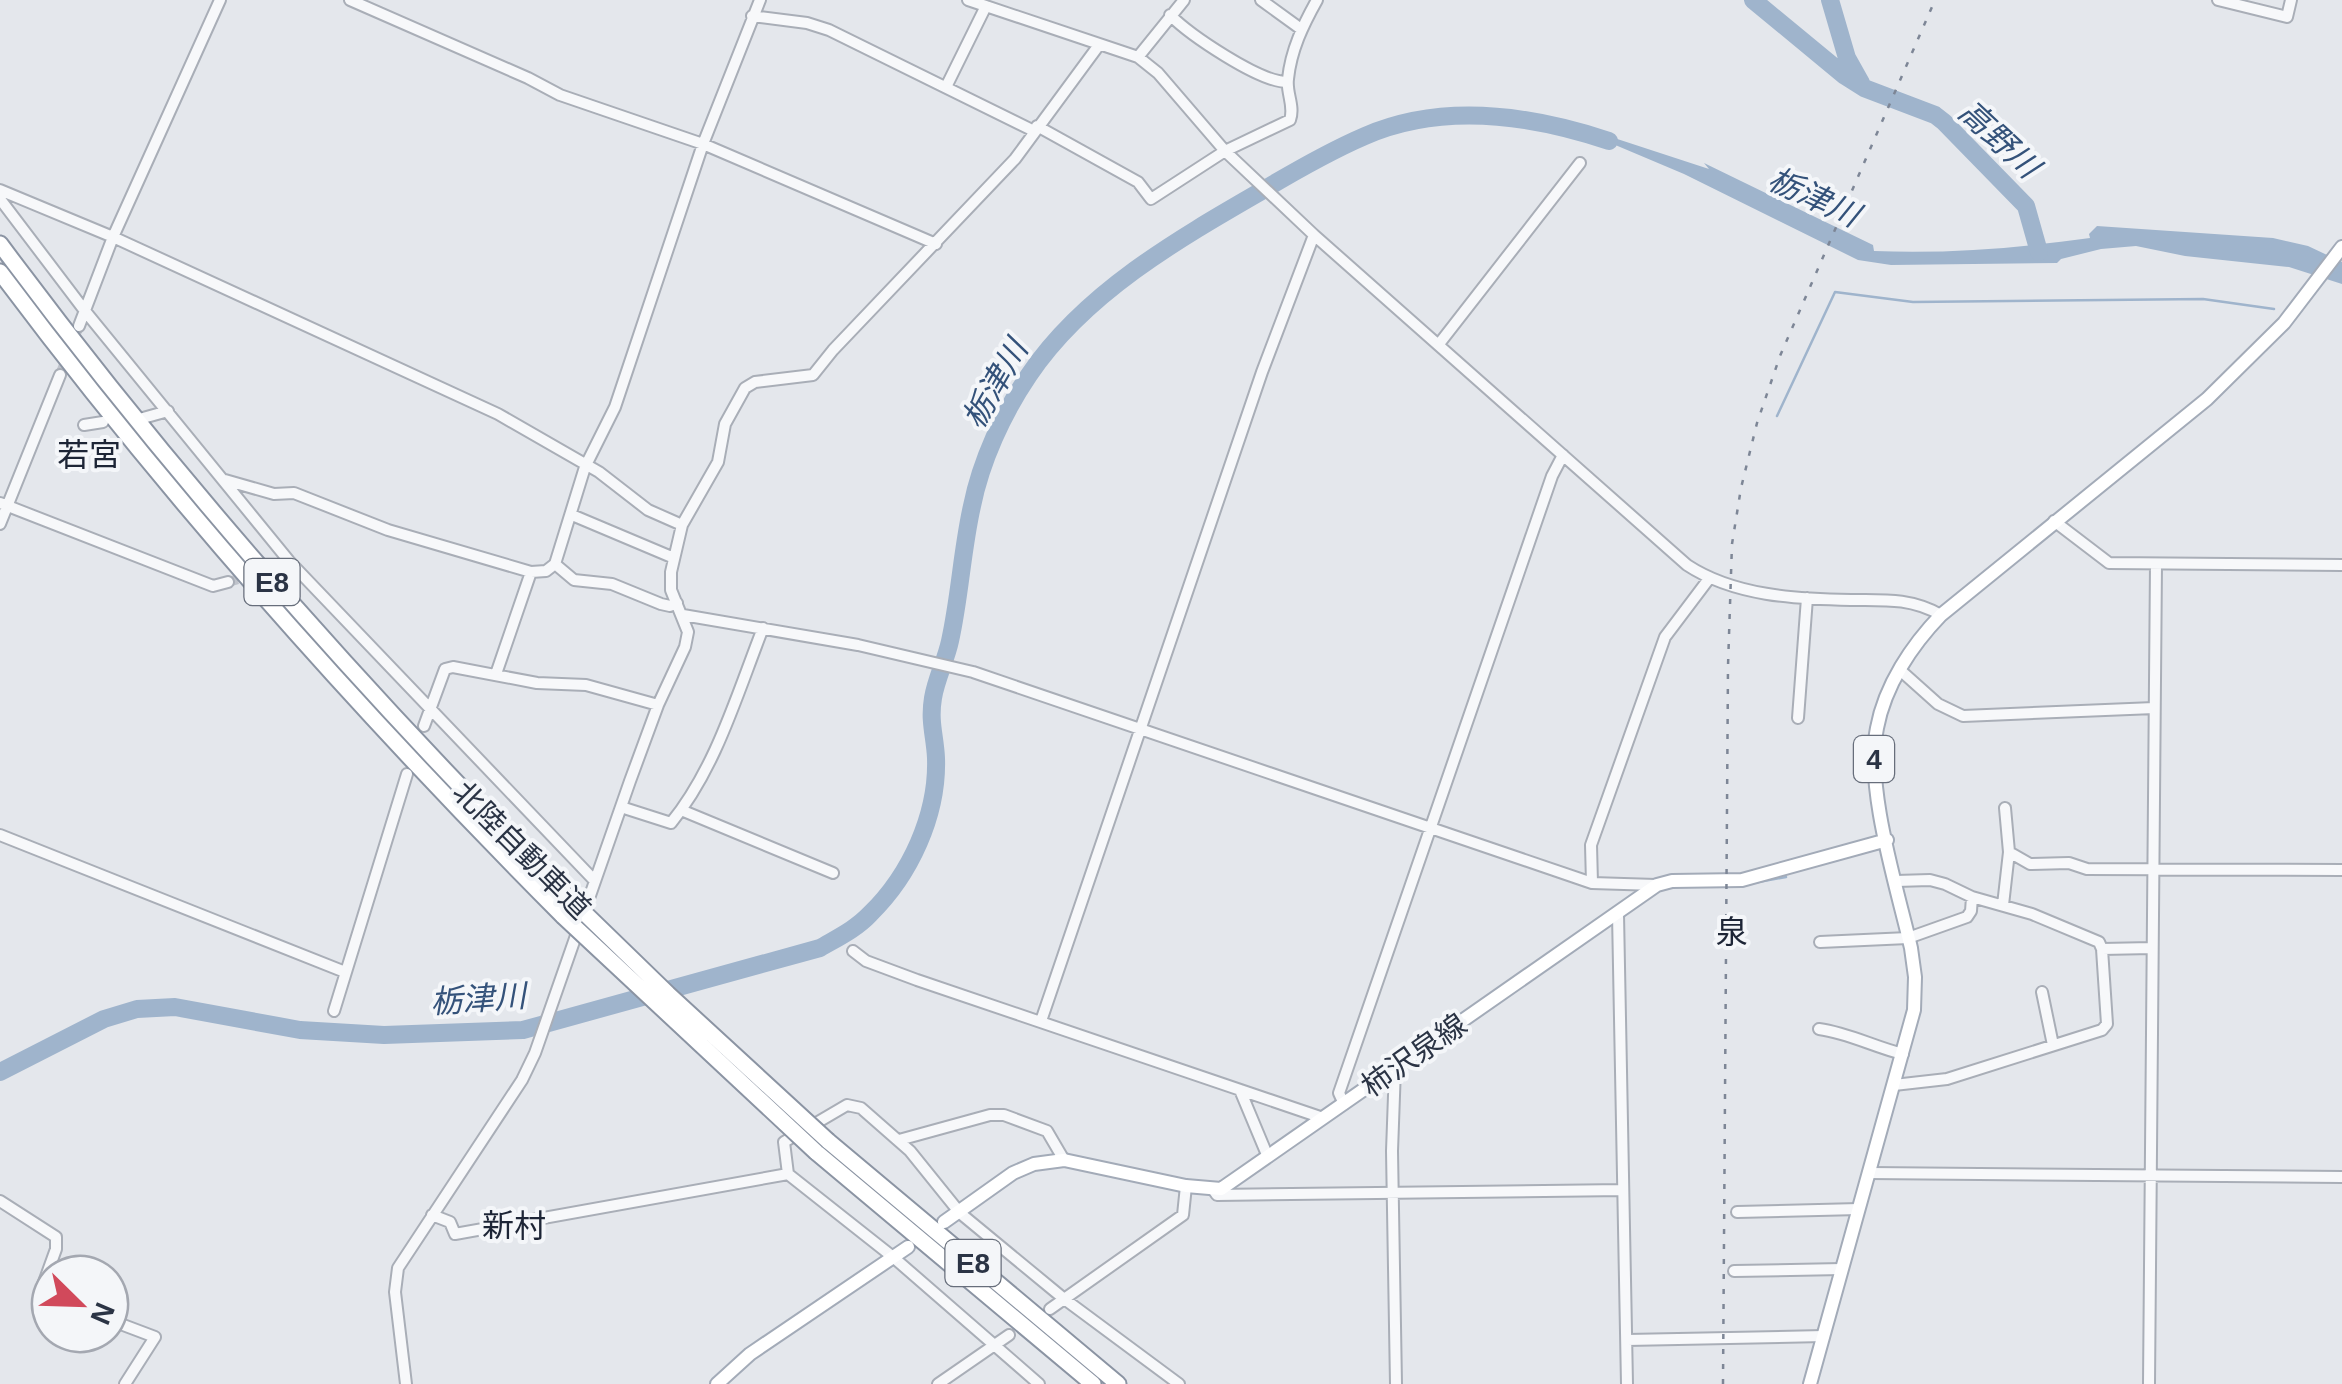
<svg xmlns="http://www.w3.org/2000/svg" width="2342" height="1384" viewBox="0 0 2342 1384" font-family="Helvetica,'Noto Sans JP',sans-serif">
<rect width="100%" height="100%" fill="#e4e7ec"/>
<!-- water -->
<path fill="#9fb4cc" d="M1575 128 1602 134 1709 169 1704 163 1873 245 1874 251C1947 254 2018 248 2090 238L2089 234 2097 226 2273 238 2308 246 2342 262V284L2289 267 2185 256 2136 246 2101 249 2061 259 2057 263 1891 265 1858 260 1684 174Z"/>
<g fill="none" stroke-linecap="round" stroke-linejoin="round">
<!-- stream -->
<path stroke="#9fb4cc" stroke-width="2.5" d="M1777 416 1835 292 1913 302 2203 299 2274 309
M1753 883 1786 877"/>
<!-- river -->
<path stroke="#9fb4cc" stroke-width="18" d="M1753 0 1845 76 1864 88 1935 115 1944 122 2026 206 2039 252
M1830 0 1847 58 1861 83
M0 1072 104 1019 137 1009 175 1007 300 1030 384 1035 523 1030 820 948C837 938 856 929 870 914 910 875 938 815 936 758 935 736 929 722 933 698 936 679 946 660 950 641 960 596 962 550 972 506 981 461 1003 413 1029 375 1085 292 1180 238 1265 189 1297 170 1330 151 1365 136 1443 102 1531 115 1609 141"/>
<!-- minor-tunnel -->
<path stroke="#bfc3cb" stroke-width="10" stroke-dasharray="10 5" stroke-linecap="butt" d="M60 375 79 326
M228 582 277 568"/>
<defs>
<path id="minor" d="M350 0 528 78 560 95 703 144 936 244
M968 0 1138 57 1158 73 1225 151 1314 235 1687 565C1734 596 1796 599 1851 600 1885 600 1911 598 1941 615
M1261 0 1301 29
M2218 0 2287 17 2291 0
M1170 15C1190 35 1259 82 1287 82
M752 16 807 23 829 30 1034 131
M1138 57 1184 0
M946 87 986 6
M1037 126 1138 182 1151 199 1225 151 1290 120C1295 106 1286 93 1288 79 1291 50 1303 25 1317 0
M0 190 113 237 498 414 599 472 648 510 682 525
M0 199 85 311 289 561 594 880
M79 326 113 237 220 0
M1439 344 1580 163
M143 418 168 411
M84 425 103 422
M225 480 274 494 294 493 388 530 531 572 546 571 555 564 585 467 615 407 703 144 760 0
M0 503 213 586 228 582
M572 515 674 558
M2054 521 2109 563 2342 565
M0 524 60 375
M555 564 574 580 612 584 661 604 670 606 677 603
M683 615 858 645 973 672 1592 883 1656 885
M1900 670 1938 704 1963 716 2154 708
M496 674 531 572
M1798 718 1807 598
M424 726 445 669 453 667 537 683 586 685 658 705
M621 807 671 823C716 768 737 694 763 628
M681 810 833 873
M0 835 345 972
M2009 852 2030 864 2069 863 2087 869 2342 870
M1896 881 1930 880 1945 884 1972 897 2032 914 2099 942 2102 949 2152 948
M1592 883 1591 845 1665 637 1708 580
M2003 905 2009 852 2005 808
M1618 914 1627 1384
M1820 942 1908 938 1967 917 1971 911 1972 897
M853 951 866 961 917 980 1323 1118
M2042 992 2053 1045
M334 1011 407 774
M1041 1021 1262 372 1314 235
M1819 1029C1849 1033 1874 1047 1903 1054
M1395 1068 1392 1151 1396 1384
M1894 1085 1947 1079 2102 1030 2107 1024 2102 949
M1240 1090 1268 1157
M1344 1104 1339 1093 1552 476 1563 455
M899 1140 990 1115H1004L1047 1131 1064 1160
M1869 1173 2342 1177
M1212 1188 1217 1195 1623 1190
M0 1201 56 1237V1249L43 1285 50 1297
M1737 1212 1859 1209
M432 1215 450 1222 455 1234 788 1174
M1734 1271 1842 1269
M1050 1309 1183 1215 1186 1186
M110 1320 155 1337 125 1384
M1627 1340 1824 1336
M406 1384 395 1292 398 1268 522 1080 535 1053 630 781 658 705 685 647 688 632 671 590V572L682 525 718 462 725 424 745 388 755 382 813 375 833 350 1015 159 1099 45
M938 1384 1009 1335
M1039 1384 893 1257 788 1174 784 1142 847 1105 861 1108 910 1151 960 1213 1063 1298 1179 1384
M2149 1384 2156 564"/>
<path id="major" d="M944 1222 1013 1173 1034 1164 1064 1160 1186 1186 1221 1189 1657 885 1672 881 1742 880 1887 840
M717 1384 750 1354 908 1247
M1810 1384 1914 1010 1915 977 1911 948C1897 887 1865 788 1877 728 1885 685 1912 645 1941 615L2207 399 2284 323 2342 247"/>
<path id="highway" d="M0 244C173 477 365 693 569 898
M0 272C171 501 361 713 563 916
M828 1141 1118 1384
M816 1152 1093 1384"/>
</defs>
<!-- minor casing -->
<use href="#minor" stroke="#a9aeb7" stroke-width="14"/>
<!-- major casing -->
<use href="#major" stroke="#a3abb8" stroke-width="16"/>
<!-- highway casing -->
<use href="#highway" stroke="#8b94a3" stroke-width="19"/>
<!-- minor -->
<use href="#minor" stroke="#f7f8fa" stroke-width="10"/>
<!-- major -->
<use href="#major" stroke="#fff" stroke-width="12"/>
<!-- highway -->
<use href="#highway" stroke="#fff" stroke-width="15"/>
<!-- rail -->
<path stroke="#7d8696" stroke-width="2.5" stroke-dasharray="5 10" stroke-linecap="butt" d="M1723 1384 1728 666 1732 544 1741 488 1757 423 1780 356 1935 0"/>
<defs>
<path id="highway-bridge" d="M569 898 668 994 828 1141
M563 916 816 1152"/>
</defs>
<!-- highway-bridge casing -->
<use href="#highway-bridge" stroke="#8b94a3" stroke-width="19" stroke-linecap="butt"/>
<!-- highway-bridge -->
<use href="#highway-bridge" stroke="#fff" stroke-width="15"/>
</g>
<g text-anchor="middle" dominant-baseline="central" stroke-width="8" stroke-linejoin="round" paint-order="stroke">
<!-- shield labels -->
<g fill="#f4f6f9" stroke="#676e7b" stroke-width="2.5">
<rect x="244.5" y="559" width="55" height="46" rx="8"/>
<rect x="1854" y="736" width="40" height="46" rx="8"/>
<rect x="945.5" y="1240" width="55" height="46" rx="8"/>
</g>
<g font-size="28" font-weight="bold" fill="#2b3445">
<text x="272" y="582">E8</text>
<text x="1874" y="759">4</text>
<text x="973" y="1263">E8</text>
</g>
<!-- street labels -->
<g font-size="30" fill="#2b3445" stroke="#f4f6f9">
<text transform="translate(522 850) rotate(45)">北陸自動車道</text>
<text transform="translate(1414 1055) rotate(-35)">柿沢泉線</text>
</g>
<!-- water labels -->
<g font-size="32" font-style="italic" fill="#34527a" stroke="#f4f6f9">
<text transform="translate(1999 139) rotate(43)">高野川</text>
<text transform="translate(1814 197) rotate(25)">栃津川</text>
<text transform="translate(995 384) rotate(-60)">栃津川</text>
<text transform="translate(478 999) rotate(-4)">栃津川</text>
</g>
<!-- neighbourhood labels -->
<g font-size="32" fill="#1d2536" stroke="#f4f6f9">
<text x="89" y="455">若宮</text>
<text x="1732" y="932">泉</text>
<text x="514" y="1226">新村</text>
</g>
</g>
<!-- north arrow -->
<g transform="translate(80 1304) rotate(113)"><circle r="48" fill="#f4f6f9" stroke="#a4a8b1" stroke-width="2.5"/>
<path d="M0-8L18 38L0 25L-18 38Z" fill="#d1495b"/>
<text y="-15" font-size="28" font-weight="bold" text-anchor="middle" fill="#2b3445">N</text>
</g>
</svg>
